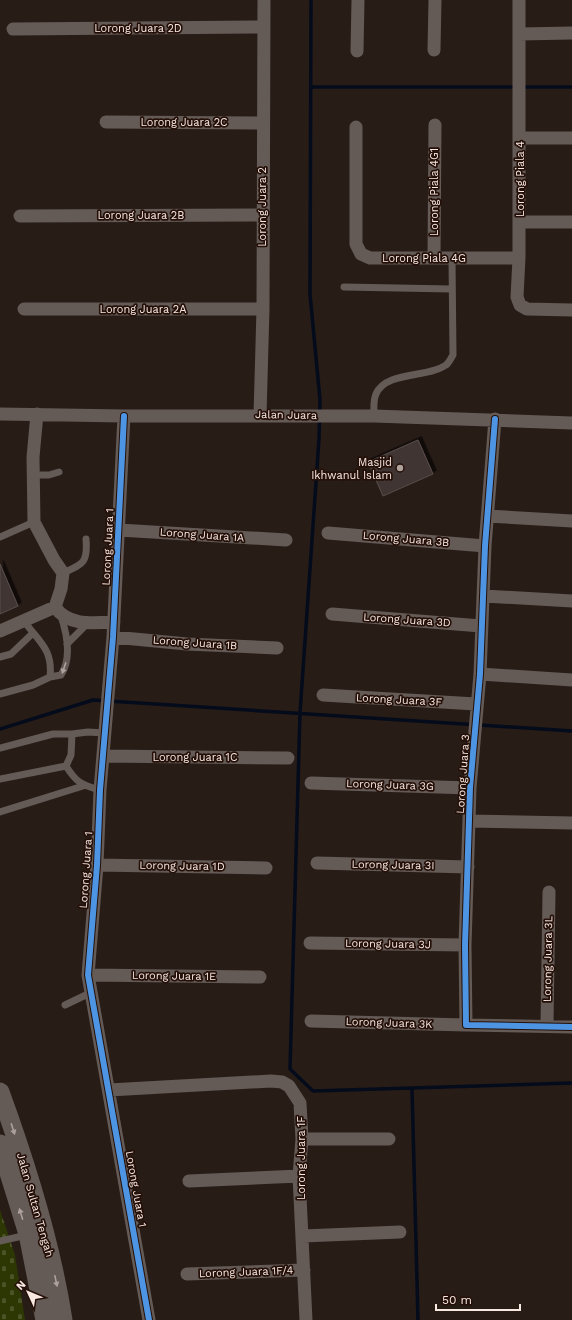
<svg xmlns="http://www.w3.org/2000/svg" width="572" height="1320" viewBox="0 0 572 1320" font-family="'Work Sans',sans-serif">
<defs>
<pattern id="cemetery-stones" width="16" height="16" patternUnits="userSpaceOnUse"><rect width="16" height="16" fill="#2c3703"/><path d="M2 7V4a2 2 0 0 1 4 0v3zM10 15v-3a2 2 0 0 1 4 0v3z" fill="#4b5427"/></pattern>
<filter id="shadow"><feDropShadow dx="3.5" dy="-3.5" stdDeviation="0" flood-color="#0009"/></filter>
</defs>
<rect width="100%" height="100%" fill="#281c17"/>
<!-- cemetery -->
<path fill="url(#cemetery-stones)" d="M0 1210 15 1255 25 1320H0Z"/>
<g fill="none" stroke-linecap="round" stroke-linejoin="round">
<!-- stream -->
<path stroke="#040b1b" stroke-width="3.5" d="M311 0 310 294 320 400 319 439 300 713 290 1069 313 1091 572 1083
M311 87H572
M0 729 93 700 572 731
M412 1088 418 1320"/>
</g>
<!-- building -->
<path fill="#3f3430" stroke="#584e4a" filter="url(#shadow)" d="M418 440 433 474 383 496 368 462Z
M0 564 18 606 0 614Z"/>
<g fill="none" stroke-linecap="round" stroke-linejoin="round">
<!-- lane -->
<path stroke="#645a56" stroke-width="7" d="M344 287 451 289
M374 416C374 409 373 400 376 394 386 371 428 378 446 365 449 363 451 358 453 355L452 258
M33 475H49L59 472
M0 537 34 522
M63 573C83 564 88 563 86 539
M24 621C39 642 53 649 50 677
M67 644 87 624
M0 657 11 654 33 633
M0 694 33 685 50 677 61 675C72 658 67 634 61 616
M72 734 88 732 104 733
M0 748 53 734H72L71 755 66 766C76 782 81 785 100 790
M0 779 66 766
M0 812 83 786
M65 1005 90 993
M0 1241 27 1235"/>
<!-- street -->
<path stroke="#645a56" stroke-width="13" d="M519 0V258L517 297 520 305 527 309 572 310
M13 29 264 27
M519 34 572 33
M434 50 435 0
M357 51 358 0
M106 122 262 123
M356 127V244L361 254 370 258H519
M520 138H572
M20 216 262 215
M519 222H572
M434 258 435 125
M24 309H263
M0 414 124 416H374L572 423
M260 415 263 309 264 0
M124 416 113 637 100 790 97 865 88 975 149 1320
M495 419 485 546 480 674 470 788 465 945 466 1025 572 1027
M488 516 572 521
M119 530 286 540
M328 533 485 546
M484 596 572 601
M55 607C68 626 92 623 114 622
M332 614 481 626
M0 631 55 607 61 589 63 573 54 560 34 522 33 457 37 414
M113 637 187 644 277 648
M480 674 572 680
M323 695 476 704
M103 756 288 758
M311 783 470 788
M470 821 572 823
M317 863 468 867
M97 865 266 868
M310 943 465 945
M88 975 260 977
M311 1021 466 1025
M547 1026 549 892
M109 1090 271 1081 282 1082 289 1086 300 1103 302 1139 299 1176 306 1320
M302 1139H389
M189 1181 299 1176
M303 1236 400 1232
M187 1274 304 1270"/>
<!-- secondary -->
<path stroke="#645a56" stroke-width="19" d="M0 1092C27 1166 51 1242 63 1320
M0 1144 28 1234 45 1320"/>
<defs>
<path id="cycleway" d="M124 416 113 637 100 790 97 865 88 975 149 1320
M495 419 485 546 480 674 470 788 465 945 466 1025 572 1027"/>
</defs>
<!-- cycleway casing -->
<use href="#cycleway" stroke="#241008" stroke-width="8"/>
<!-- cycleway -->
<use href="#cycleway" stroke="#4d94e3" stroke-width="6"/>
</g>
<!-- one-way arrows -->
<defs><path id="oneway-solid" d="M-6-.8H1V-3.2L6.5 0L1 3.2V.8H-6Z"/></defs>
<g fill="#aea19c">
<use href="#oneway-solid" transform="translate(64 668) rotate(109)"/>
<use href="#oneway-solid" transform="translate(13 1129) rotate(72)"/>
<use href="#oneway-solid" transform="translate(21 1214) rotate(-107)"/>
<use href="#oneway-solid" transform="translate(56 1281) rotate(78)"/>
</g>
<!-- markers -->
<circle fill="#afa19b" stroke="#241008" stroke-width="1.5" cx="400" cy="468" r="4"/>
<g text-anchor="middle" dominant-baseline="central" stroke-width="3.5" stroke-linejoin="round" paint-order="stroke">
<!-- street labels -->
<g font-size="11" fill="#f8e8e2" stroke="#241008">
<text x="138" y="28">Lorong Juara 2D</text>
<text x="184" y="122">Lorong Juara 2C</text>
<text transform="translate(520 179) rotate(-90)">Lorong Piala 4</text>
<text transform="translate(434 192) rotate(-90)">Lorong Piala 4G1</text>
<text transform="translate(262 207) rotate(-90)">Lorong Juara 2</text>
<text x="141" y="215">Lorong Juara 2B</text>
<text x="424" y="258">Lorong Piala 4G</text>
<text x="143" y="309">Lorong Juara 2A</text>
<text transform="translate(286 415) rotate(1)">Jalan Juara</text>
<text transform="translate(202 535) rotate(4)">Lorong Juara 1A</text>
<text transform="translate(406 539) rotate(5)">Lorong Juara 3B</text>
<text transform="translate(108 547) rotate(-87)">Lorong Juara 1</text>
<text transform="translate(407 620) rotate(4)">Lorong Juara 3D</text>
<text transform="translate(195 643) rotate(4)">Lorong Juara 1B</text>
<text transform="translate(399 700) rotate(3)">Lorong Juara 3F</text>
<text x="195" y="757">Lorong Juara 1C</text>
<text transform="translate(463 774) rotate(-86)">Lorong Juara 3</text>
<text transform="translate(390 785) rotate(2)">Lorong Juara 3G</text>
<text transform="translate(393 865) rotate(1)">Lorong Juara 3I</text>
<text transform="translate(182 866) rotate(1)">Lorong Juara 1D</text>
<text transform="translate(86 870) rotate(-86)">Lorong Juara 1</text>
<text transform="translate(388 944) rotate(1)">Lorong Juara 3J</text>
<text transform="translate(548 959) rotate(-89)">Lorong Juara 3L</text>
<text transform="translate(174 976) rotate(1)">Lorong Juara 1E</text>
<text transform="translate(389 1023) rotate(2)">Lorong Juara 3K</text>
<text transform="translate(301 1158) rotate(-90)">Lorong Juara 1F</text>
<text transform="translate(136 1189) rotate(80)">Lorong Juara 1</text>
<text transform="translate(35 1205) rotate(74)">Jalan Sultan Tengah</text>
<text transform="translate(246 1272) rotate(-2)">Lorong Juara 1F/4</text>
</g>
<!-- poi labels -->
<g font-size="11" fill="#f8e8e2" stroke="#241008" text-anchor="end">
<text x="392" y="462">Masjid<tspan x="392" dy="13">Ikhwanul Islam</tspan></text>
</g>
</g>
<!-- north arrow -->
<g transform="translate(28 1292) rotate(314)" stroke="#241008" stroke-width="3" paint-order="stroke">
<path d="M0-3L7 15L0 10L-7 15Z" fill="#f8e8e2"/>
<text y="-6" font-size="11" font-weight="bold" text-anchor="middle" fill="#f8e8e2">N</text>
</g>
<!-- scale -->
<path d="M436 1304v6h84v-6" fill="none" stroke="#f8e8e2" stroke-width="2"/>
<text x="442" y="1304" font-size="12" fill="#f8e8e2" stroke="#241008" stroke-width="3" paint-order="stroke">50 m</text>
</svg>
